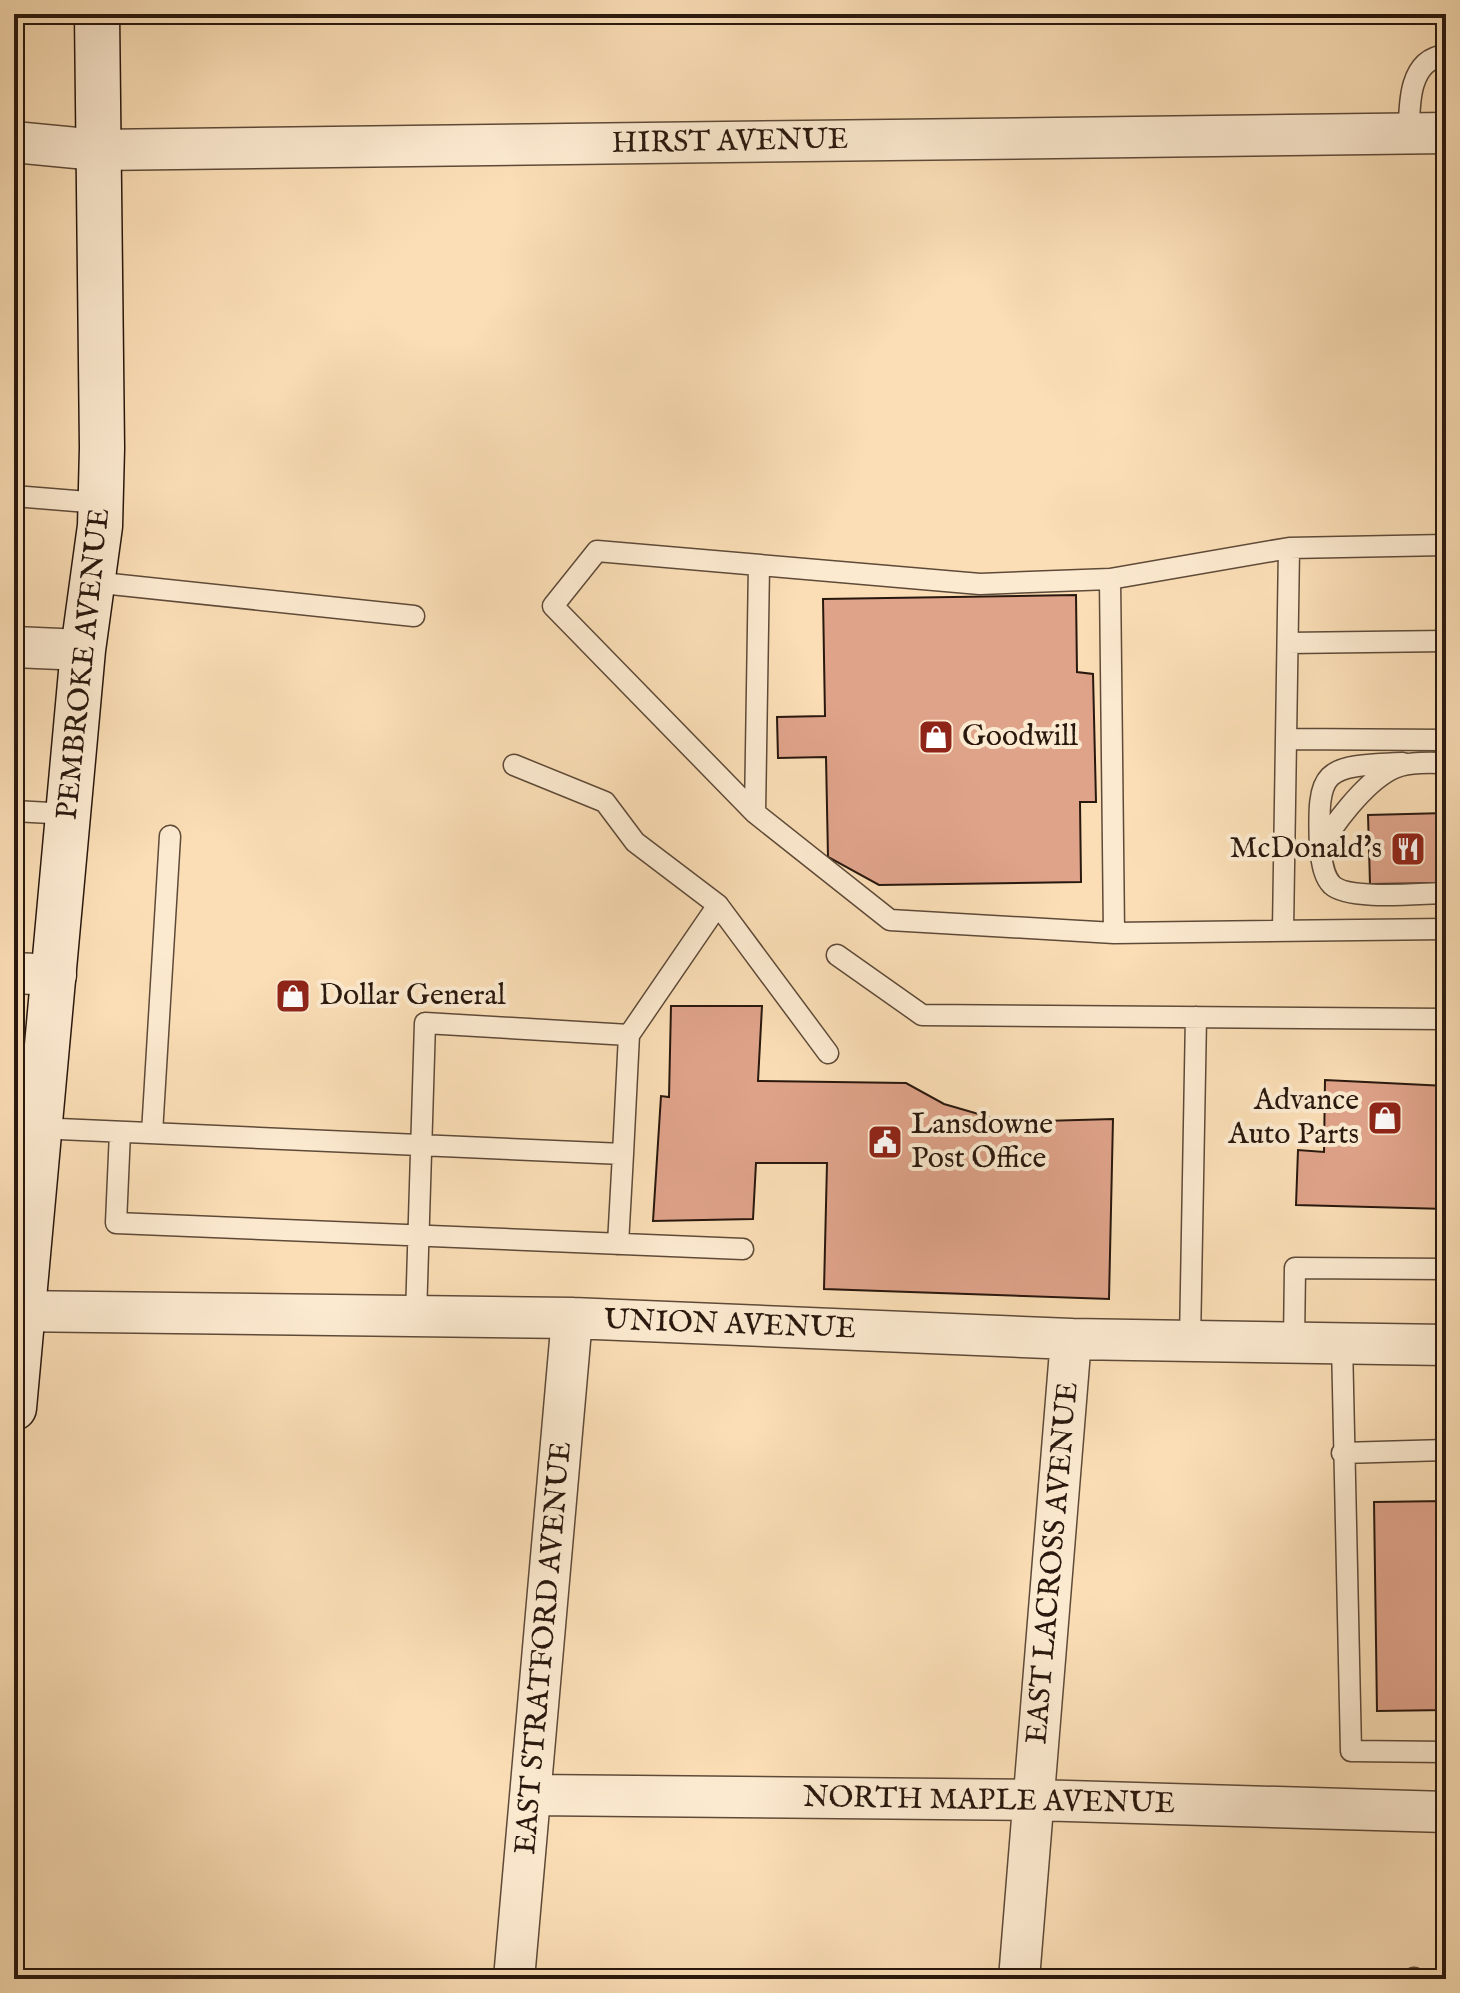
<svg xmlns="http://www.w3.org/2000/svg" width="1460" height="1993" viewBox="0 0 1460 1993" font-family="'IM FELL English',serif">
<rect width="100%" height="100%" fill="#fbdeb6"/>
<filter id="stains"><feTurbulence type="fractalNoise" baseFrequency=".0025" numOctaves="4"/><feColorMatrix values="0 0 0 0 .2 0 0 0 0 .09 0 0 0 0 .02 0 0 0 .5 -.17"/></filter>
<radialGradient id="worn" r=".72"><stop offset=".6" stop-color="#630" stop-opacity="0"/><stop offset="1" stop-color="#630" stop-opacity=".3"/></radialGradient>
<!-- building -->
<path fill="#dfa38a" stroke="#29180e" stroke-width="2" d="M1076 595 1077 672 1093 674 1096 802H1080L1081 882 879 885 828 857 826 757 778 758 777 717 825 716 823 599Z
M1446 813V883L1370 884 1368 815Z
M671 1006H762L758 1081 906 1083 944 1104 1006 1122 1113 1119 1109 1299 824 1289 827 1163H756L753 1219 653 1221 661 1096 669 1097Z
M1325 1080 1446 1086V1209L1296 1205 1298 1150 1324 1152Z
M1446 1501V1710L1377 1711 1374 1502Z"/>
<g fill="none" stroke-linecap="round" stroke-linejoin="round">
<defs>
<path id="lane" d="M1409 134C1409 106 1408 59 1446 55
M14 496 100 503
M1446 545 1289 548 1110 579 1114 933 1446 929
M1110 579 980 584 597 551 553 606 755 813 890 920 1114 933
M92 582 414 616
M1288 643 1446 641
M1286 739 1446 740
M1446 763C1428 763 1406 761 1390 770 1364 784 1333 824 1320 849 1322 861 1323 876 1332 885 1349 901 1422 893 1446 893
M514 765 605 802 635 842 718 905
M14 811 69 814
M755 813 759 565
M1320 849C1317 768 1322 766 1403 763
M1283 930 1289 548
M837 955 922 1015 1446 1019
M629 1035 718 905 828 1053
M14 1127 623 1154 618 1244
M120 1132 116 1223 743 1249
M152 1133 170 836
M416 1316 425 1023 629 1035 623 1154
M1190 1341 1196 1017
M1294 1342 1295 1268 1446 1269
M1342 1343 1351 1751 1446 1752
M1342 1453 1446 1450
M1414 1979V1978"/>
<path id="street" d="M14 142 97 150 1446 133
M14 647 83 650
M14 973 56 975
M14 1311 572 1318 1071 1339 1446 1345
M532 1795 1034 1800 1446 1812
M514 1979 572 1318
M1019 1979 1071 1339"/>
<path id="secondary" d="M14 1408 83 650 100 526 102 448 97 14"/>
</defs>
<!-- lane casing -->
<use href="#lane" stroke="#5e4a38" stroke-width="23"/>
<!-- street casing -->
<use href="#street" stroke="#5e4a38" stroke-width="43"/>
<!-- secondary casing -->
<use href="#secondary" stroke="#29180e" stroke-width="47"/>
<!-- lane -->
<use href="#lane" stroke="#fcead0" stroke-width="20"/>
<!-- street -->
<use href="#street" stroke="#fcead0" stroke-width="40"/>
<!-- secondary -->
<use href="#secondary" stroke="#fcead0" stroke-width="44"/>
</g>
<!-- icons -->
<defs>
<symbol id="shop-square" viewBox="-11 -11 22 22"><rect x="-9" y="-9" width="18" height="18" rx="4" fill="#8f2418" stroke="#fcead0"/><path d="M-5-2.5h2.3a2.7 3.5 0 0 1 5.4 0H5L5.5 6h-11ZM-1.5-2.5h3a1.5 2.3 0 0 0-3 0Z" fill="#fff"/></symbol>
<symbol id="restaurant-square" viewBox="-11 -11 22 22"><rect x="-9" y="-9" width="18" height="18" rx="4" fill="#8f2418" stroke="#fcead0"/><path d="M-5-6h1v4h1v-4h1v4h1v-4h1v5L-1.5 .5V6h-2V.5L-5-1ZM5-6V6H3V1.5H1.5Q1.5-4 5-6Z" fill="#fff"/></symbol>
<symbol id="civic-square" viewBox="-11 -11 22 22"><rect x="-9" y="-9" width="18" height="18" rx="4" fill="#8f2418" stroke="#fcead0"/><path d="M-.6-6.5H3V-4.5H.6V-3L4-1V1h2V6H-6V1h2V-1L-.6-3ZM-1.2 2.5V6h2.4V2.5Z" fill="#fff"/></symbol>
</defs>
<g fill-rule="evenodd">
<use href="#shop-square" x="916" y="717" width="40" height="40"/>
<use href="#restaurant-square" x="1388" y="829" width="40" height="40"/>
<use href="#shop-square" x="273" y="976" width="40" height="40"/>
<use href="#shop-square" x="1365" y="1098" width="40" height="40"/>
<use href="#civic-square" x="865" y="1122" width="40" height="40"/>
</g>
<g text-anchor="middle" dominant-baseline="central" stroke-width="8" stroke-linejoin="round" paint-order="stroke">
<!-- street labels -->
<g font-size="30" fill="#29180e" stroke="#fcead0">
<text transform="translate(730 142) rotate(-1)">HIRST AVENUE</text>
<text transform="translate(84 664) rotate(-84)">PEMBROKE AVENUE</text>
<text transform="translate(730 1325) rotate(2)">UNION AVENUE</text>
<text transform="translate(1053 1563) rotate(-85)">EAST LACROSS AVENUE</text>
<text transform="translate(544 1648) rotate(-85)">EAST STRATFORD AVENUE</text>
<text transform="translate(989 1801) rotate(1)">NORTH MAPLE AVENUE</text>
</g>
<!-- poi labels -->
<g font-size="30" fill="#29180e" stroke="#fcead0" text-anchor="start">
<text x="962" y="737">Goodwill</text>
<text x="1382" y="849" text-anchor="end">McDonald's</text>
<text x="319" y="996">Dollar General</text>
<text x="1359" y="1101" text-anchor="end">Advance<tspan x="1359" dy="34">Auto Parts</tspan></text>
<text x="911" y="1125">Lansdowne<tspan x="911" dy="34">Post Office</tspan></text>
</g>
</g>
<!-- margin -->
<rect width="1460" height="1993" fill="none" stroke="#fbdeb6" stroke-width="48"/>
<rect x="16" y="16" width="1428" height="1961" fill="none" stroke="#29180e" stroke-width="4"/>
<rect x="24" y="24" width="1412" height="1945" fill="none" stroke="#29180e" stroke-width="2"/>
<rect width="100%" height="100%" filter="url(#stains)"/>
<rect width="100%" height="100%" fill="url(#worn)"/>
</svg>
